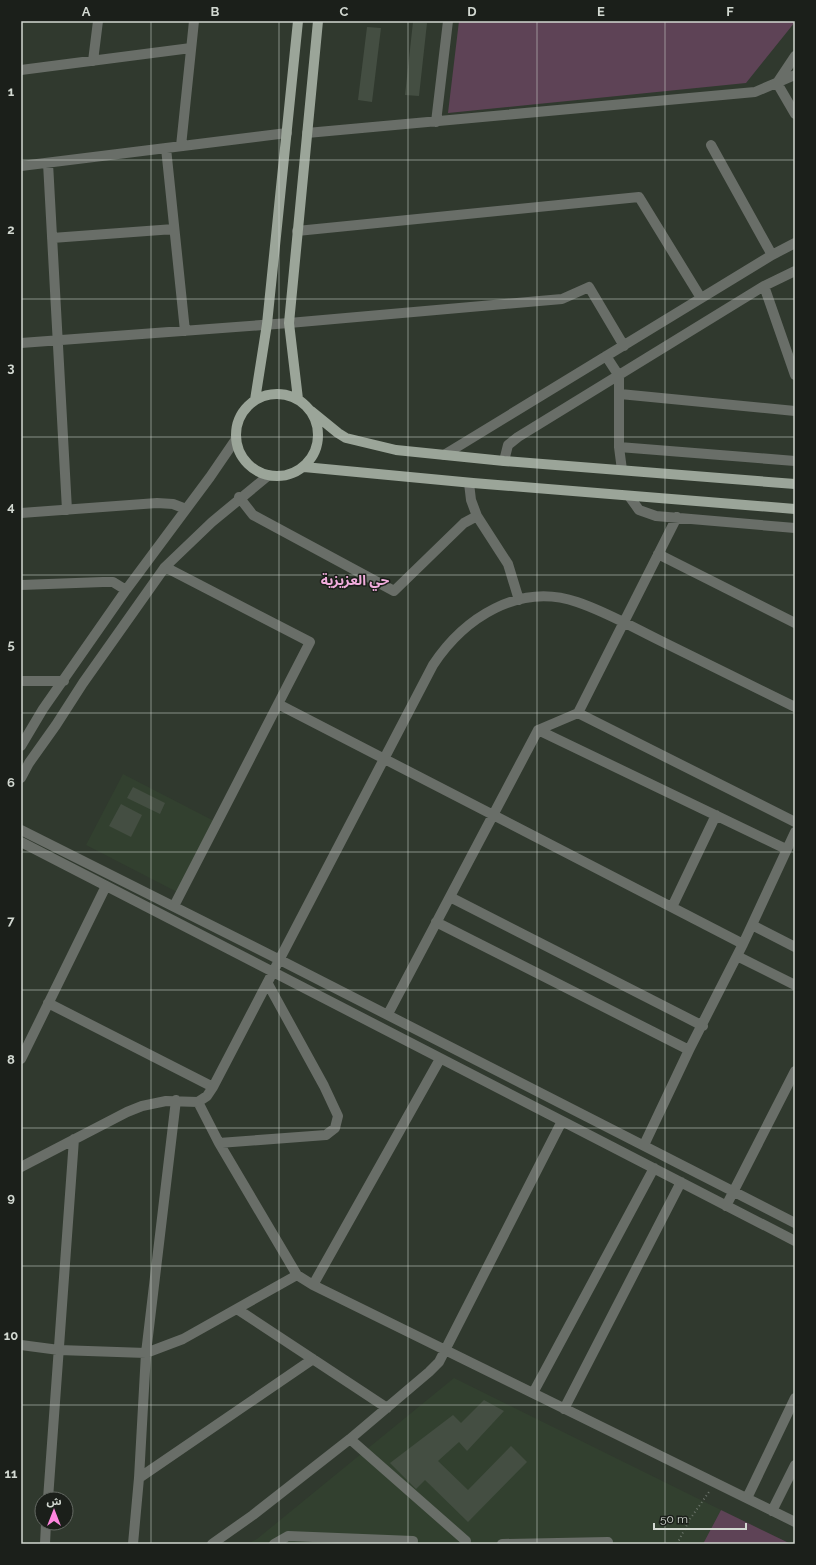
<svg xmlns="http://www.w3.org/2000/svg" width="816" height="1565" viewBox="0 0 816 1565" font-family="Raleway,'Noto Sans Arabic',sans-serif">
<rect width="100%" height="100%" fill="#30392e"/>
<!-- built -->
<path fill="#32402f" d="M123 774 214 821 177 892 86 845Z
M454 1378 721 1510 703 1544H247L257 1539Z"/>
<!-- green -->
<path fill="#5e4356" d="M459 21H795V22L746 83 448 113Z
M721 1510 791 1544H703Z"/>
<!-- building -->
<path fill="#444e42" d="M413 22 427 23 419 96 405 95Z
M367 27 381 28 372 102 358 100Z
M133 787 165 803 160 814 127 798Z
M121 804 142 815 131 837 109 826Z
M484 1400 504 1411 467 1451 459 1442 438 1461 468 1490 511 1446 527 1462 468 1522 425 1480 416 1489 390 1463 453 1415 461 1423Z"/>
<g fill="none" stroke-linecap="round" stroke-linejoin="round">
<!-- path -->
<path stroke="#6c746b" stroke-width="2" stroke-dasharray="1 3" stroke-linecap="butt" d="M677 1544 690 1519 709 1492"/>
<!-- minor -->
<path stroke="#696e68" stroke-width="10" d="M93 61 98 21
M21 70 191 48
M777 83 795 114
M777 83 795 56
M436 122 448 21
M307 133 755 92 795 75
M711 145 772 255
M181 146 194 21
M166 148 185 331
M48 163 67 510
M21 166 287 133
M297 231 639 197 701 298
M52 238 174 229
M764 286 795 375
M21 343 289 323 562 299 589 287 624 346
M606 356 619 376V447L622 470
M620 394 795 411
M619 447 795 461
M444 455 772 255 795 243
M504 461 508 445 518 437 764 286 795 271
M469 483 471 500 477 516 508 564 519 600
M629 496 639 510 656 516 795 528
M239 497 253 515 394 591 464 523 477 516
M21 513 157 503 173 504 186 509
M658 554 795 623
M165 567 310 642 174 906
M21 585 103 582H113L126 590
M21 681H64
M278 704 743 944
M578 713 795 822
M538 730 786 849
M21 746 43 709 126 590 210 477 236 439
M21 778 29 763 56 725 83 683 165 567 212 522 269 475
M21 830 280 960 795 1223
M21 842 795 1241
M450 897 703 1026
M672 907 716 815
M436 922 689 1050
M752 925 795 947
M737 956 795 985
M48 1003 213 1087
M388 1014 538 730 578 713 677 517
M21 1059 106 886
M198 1102 219 1143 297 1275 313 1285 795 1522
M219 1143 326 1135 335 1128 338 1116 324 1086 268 984
M644 1145 689 1050 743 944 795 832
M21 1167 127 1112 142 1106 166 1101 198 1102 207 1096 213 1087 433 665C464 618 519 582 577 602 607 612 636 629 665 643 708 664 752 686 795 707
M726 1206 795 1071
M313 1285 440 1059
M237 1309 387 1408
M21 1345 59 1350 146 1353 183 1339 297 1275
M533 1393 654 1168
M564 1409 681 1182
M350 1439 466 1541
M139 1478 313 1359
M747 1498 795 1398
M48 1499 74 1139
M772 1511 795 1465
M45 1544 46 1523
M133 1544 139 1478 146 1353 176 1100
M212 1544 253 1515 350 1439 429 1372 439 1362 562 1121
M274 1544 288 1536 413 1541
M502 1544 608 1542"/>
<!-- major -->
<path stroke="#9ba599" stroke-width="10" d="M236 435a41 41 0 1 1 82 0a41 41 0 1 1-82 0Z
M298 399 289 323 318 21
M255 400 267 324 298 21
M311 411 338 433 346 438 396 450 504 461 795 484
M304 467 473 483 795 509"/>
</g>
<!-- grid -->
<path fill="none" stroke="#d2d8d1" stroke-width="1" stroke-opacity="0.55" d="M151 21V1544M279 21V1544M408 21V1544M537 21V1544M665 21V1544M21 160H795M21 299H795M21 437H795M21 575H795M21 713H795M21 852H795M21 990H795M21 1128H795M21 1266H795M21 1405H795"/>
<g text-anchor="middle" dominant-baseline="central" stroke-width="3" stroke-linejoin="round" paint-order="stroke">
<!-- district labels -->
<g font-size="14" font-weight="bold" fill="#f0acdc" stroke="#1b1f1a">
<text x="355" y="580">حي العزيزية</text>
</g>
</g>
<!-- border -->
<rect width="816" height="1565" fill="none" stroke="#1b1f1a" stroke-width="44"/>
<!-- north arrow -->
<g transform="translate(54 1511)"><circle r="19" fill="#1b1f1a" stroke="#646963"/>
<path d="M0-3L7 15L0 10L-7 15Z" fill="#fe85df"/>
<text y="-6" font-size="11" font-weight="bold" text-anchor="middle" fill="#d2d8d1">ش</text>
</g>
<!-- scale -->
<path d="M654 1523v6h92v-6" fill="none" stroke="#d2d8d1" stroke-width="2"/>
<text x="660" y="1523" font-size="12" fill="#d2d8d1" stroke="#1b1f1a" stroke-width="3" paint-order="stroke">50 m</text>
<rect x="22" y="22" width="772" height="1521" fill="none" stroke="#d2d8d1" stroke-width="1.5"/>
<g font-size="13" text-anchor="middle" font-weight="bold" fill="#d2d8d1">
<text x="86" y="16">A</text>
<text x="215" y="16">B</text>
<text x="344" y="16">C</text>
<text x="472" y="16">D</text>
<text x="601" y="16">E</text>
<text x="730" y="16">F</text>
<text x="11" y="96">1</text>
<text x="11" y="234">2</text>
<text x="11" y="372">3</text>
<text x="11" y="511">4</text>
<text x="11" y="649">5</text>
<text x="11" y="787">6</text>
<text x="11" y="925">7</text>
<text x="11" y="1064">8</text>
<text x="11" y="1202">9</text>
<text x="11" y="1340">10</text>
<text x="11" y="1478">11</text>
</g>
</svg>
